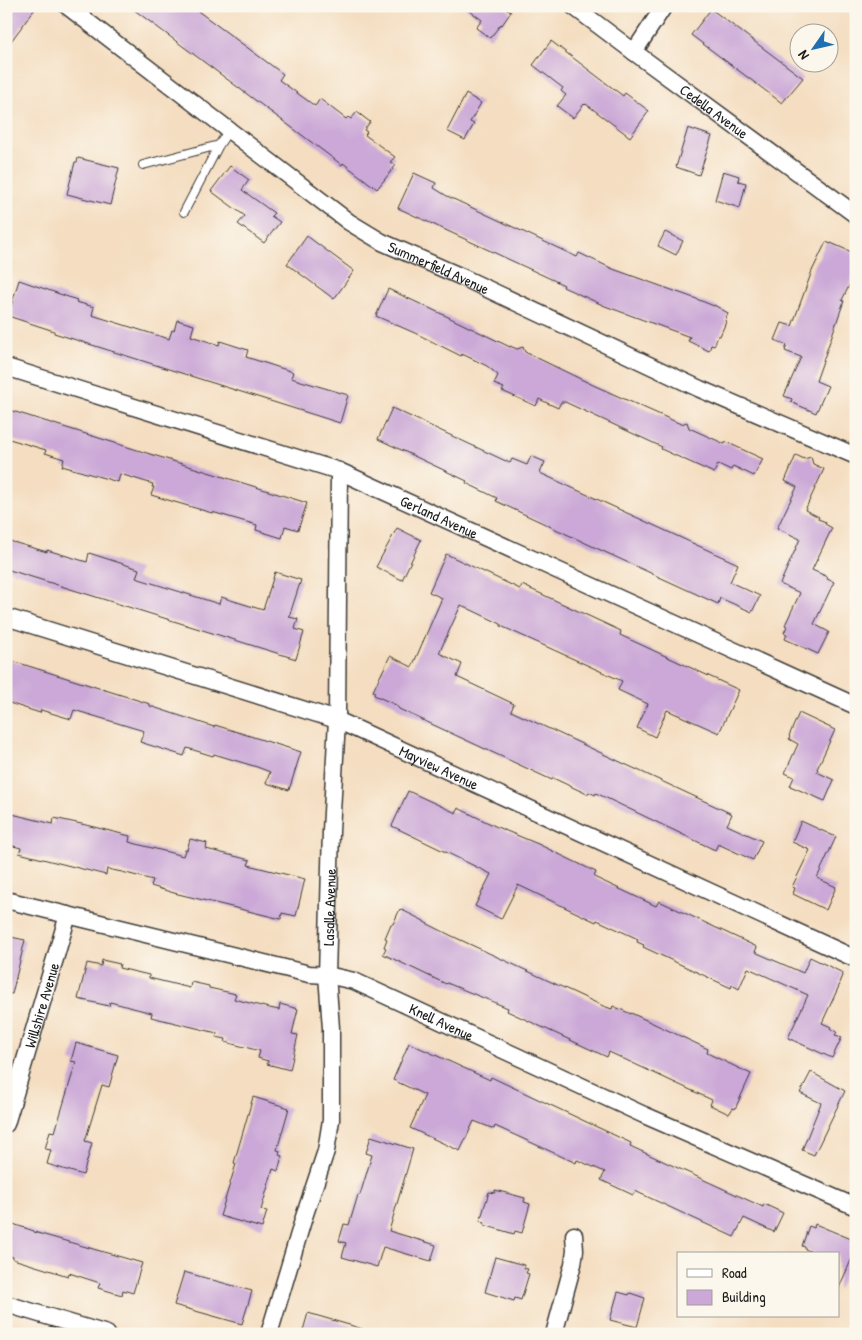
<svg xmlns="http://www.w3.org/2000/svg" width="862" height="1340" viewBox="0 0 862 1340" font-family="'Patrick Hand',sans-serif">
<rect width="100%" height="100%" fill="#fbf7ec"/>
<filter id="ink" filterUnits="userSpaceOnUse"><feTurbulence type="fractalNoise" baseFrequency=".02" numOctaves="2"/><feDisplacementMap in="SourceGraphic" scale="10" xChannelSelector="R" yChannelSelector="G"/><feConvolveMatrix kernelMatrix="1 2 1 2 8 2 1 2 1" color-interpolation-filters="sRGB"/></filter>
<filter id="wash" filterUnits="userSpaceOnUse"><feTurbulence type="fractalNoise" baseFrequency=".0096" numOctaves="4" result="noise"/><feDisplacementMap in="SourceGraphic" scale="20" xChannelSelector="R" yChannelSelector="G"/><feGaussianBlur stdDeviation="1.12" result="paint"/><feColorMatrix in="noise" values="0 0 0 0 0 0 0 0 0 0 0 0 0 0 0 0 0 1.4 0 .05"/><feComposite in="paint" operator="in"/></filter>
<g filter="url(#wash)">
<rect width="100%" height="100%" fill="#f4ddc0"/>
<g id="blocks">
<!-- building -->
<path fill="#cba8d7" d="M6 6H37L6 48Z
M129 6H191L283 74 279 80 315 106 320 99 346 119 348 117 351 119 357 112 370 122 364 130 367 132 365 135 395 157 390 162 396 165 377 189 343 163 342 165Z
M463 6H503L511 12 502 25 501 24 490 38 476 28 482 20Z
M711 9 803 78 782 103 691 35Z
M551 41 623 96 625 93 649 111 630 137 586 104 585 105 584 104 573 118 557 106 566 95 561 91 563 88 533 65Z
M466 94 481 103 470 122 474 124 465 140 447 131Z
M688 128 712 136 699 175 676 167Z
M78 158 119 168 110 205 67 194 75 162H77Z
M230 166 249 180 242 190 274 213 271 216 280 222 264 243 238 224 245 216 211 191Z
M723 171 739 176 738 181 746 183 740 208 715 200Z
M414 173 436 183 434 188 447 196 577 257 579 253 613 269 694 298 714 306V305L728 313 725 321 726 322 720 336H718L714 346 711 345 709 351 688 341 690 337 605 306 563 287 564 285 398 208Z
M665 232 683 241 676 255 658 246Z
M307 236 354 271 334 299 287 264Z
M826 242 831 244V243L856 254V272L842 300 844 301 816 381 828 386 816 413 791 402 792 399 784 396 801 357 785 351 787 345 775 340 782 323 792 326 812 271Z
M19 280 77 300 76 302 94 307 92 315 169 339 172 330 174 331 177 320 194 325 191 336 219 345 220 341 248 350 246 357 293 372 291 378 348 395 340 423 54 333V331L8 316Z
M388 289 444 315 510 347V346L517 349 523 347 525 352 593 385 674 421 681 424 687 422 689 428 725 444 726 442 763 459 754 476 733 466 731 470 718 464 714 473 661 449 662 447 565 402H561L558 408 539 399 536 406 502 391 504 388 494 384 498 375 487 366 462 354 461 356 417 334 376 316Z
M392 408 510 463 512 459 527 465 531 456 545 462 540 473 738 564 730 582 760 596 752 612 720 598 718 604 594 547 496 501 497 498 466 483 467 481 378 439Z
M6 409 307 503 298 530 285 526 282 538 256 530 257 525 212 512V513L151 495 154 487H152L153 484 120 474 118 482 62 466 64 459 45 453 46 450 6 438Z
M796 455 804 459 811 457 813 464 824 469 805 510 819 517 818 519 826 522 825 524 832 528 812 570 828 577 827 579 834 582 814 624 829 632 818 654 785 639 787 634 784 633 787 626 785 625 800 593 780 584 800 539 777 528 797 487 785 481Z
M397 528 421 540 402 580 376 567Z
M6 540 47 552V550L87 562 89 553 139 569 136 578 219 604 221 597 263 610 275 572 301 580 289 617 298 619 295 629 304 632 296 659 6 569Z
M446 554 520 589 522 585 621 631 620 635 739 690 719 733 667 710 655 737 637 728 648 704 618 690 622 681 501 626V624L461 605 439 653 462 664 457 677 514 704 511 711 732 814 727 825 762 841 753 860 718 844 715 850 596 793 595 795 589 792 587 794 553 778 552 780 399 709 396 705 374 695 375 692 373 691 390 656 412 667 442 598 429 592Z
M6 659 150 704V706L214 727 215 725 301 752 289 790 266 783 270 772 257 767 214 754 213 756 187 748 184 756 140 742 144 731 74 710 71 719 41 710 40 713 6 702Z
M799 713 835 730 817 769 818 770 817 772 834 780 825 801 790 786 794 777 785 773 798 744 789 739 790 737 789 736Z
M408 791 456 813 458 808 497 827 538 844 596 872 594 877 656 906 659 901 757 947 755 952 803 973 810 957 843 973 839 983 840 984 822 1023 831 1027 830 1029 837 1032 835 1035 842 1037 832 1058 788 1038 808 995 748 968 739 989 732 985 731 988 643 947 644 945 637 942 638 939 597 920 596 922 518 885 501 919 475 906 491 874 392 826Z
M12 814 53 824 54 818 86 825 130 836 129 842 183 856 185 850H187L190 839 207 843 206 849 250 860 248 865 305 879 296 916 282 913 281 919 174 893 151 886 153 880 122 872 107 869 106 875 19 853 21 848 6 844V838Z
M801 821 836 837 817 878 836 887 826 910 793 894 795 888 792 887 810 850 792 842Z
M400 909 424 921V922L452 936 603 1006 612 1009 613 1006 631 1014V1013L708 1049 707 1053 751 1074 735 1109 733 1108 729 1114 710 1105 712 1100 609 1052 607 1057 507 1011 508 1008 447 983 446 984 383 954 386 948 384 947 387 939 385 938 391 924H393Z
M6 936 25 940 12 994 6 993Z
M102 960 120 964 119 968 149 975V978L190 988 191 982 209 986V988L236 994 234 999 265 1007 279 1010 280 1004 298 1009 292 1034 298 1035 290 1070 267 1064 268 1061 258 1058 260 1051 225 1042 226 1039 216 1037 217 1033 151 1017 152 1013 110 1002 109 1006 78 999 87 963 101 966Z
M76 1043 118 1055 109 1087 102 1085 85 1141 92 1143 83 1175 47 1164 51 1150 45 1149 50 1131 55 1132 76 1062 71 1061Z
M409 1043 490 1080 491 1077 631 1143 630 1146 763 1207 764 1204 783 1213 774 1232 744 1218 734 1237 635 1191 633 1195 601 1180 605 1172 577 1160 576 1163 495 1126 494 1129 474 1121 460 1151 410 1128 425 1095 393 1080Z
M811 1072 845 1091 814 1155 802 1150 821 1103 800 1093Z
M253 1097 289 1108 277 1150 280 1151 279 1155 282 1156 278 1171 273 1169 261 1210 267 1211 262 1228 220 1216 236 1164 234 1163Z
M371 1136 413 1149 389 1231 436 1245 431 1261 383 1247 377 1267 342 1257 346 1243 339 1241 344 1224 349 1225 358 1195H360L372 1155 366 1153Z
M495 1190 525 1198 524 1202 530 1204 522 1233 515 1231 514 1234 484 1225 485 1223 480 1221 489 1192 495 1193Z
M10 1223 34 1231V1232L142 1263 133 1293 123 1290 122 1295 98 1288 100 1283 69 1273 68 1276 13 1259V1257L6 1255V1235Z
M815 1224 856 1241V1249L838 1290V1254H816L805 1249V1247L802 1246 809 1226 814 1228Z
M495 1257 524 1265V1268L528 1269 526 1273 529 1274 521 1300 515 1298 514 1301 485 1292Z
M184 1272 252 1291 242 1324 174 1305Z
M618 1292 629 1295 630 1293 645 1298 637 1327 610 1320Z
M308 1313 363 1329 362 1334H302Z"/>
</g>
</g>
<g filter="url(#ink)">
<use href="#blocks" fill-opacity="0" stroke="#3c3935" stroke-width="1"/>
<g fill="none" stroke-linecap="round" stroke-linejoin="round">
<defs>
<path id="lane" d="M143 165 219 145
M184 212 219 145 229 130"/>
<g id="street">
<path id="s1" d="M67 6 349 222 382 242 462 277 700 389 856 456"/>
<path id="s2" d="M573 6 634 52 856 215"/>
<path d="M634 52 664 6"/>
<path id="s3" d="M6 367 339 471 856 706"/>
<path id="s4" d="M6 617 337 720 856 959"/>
<path id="s5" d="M6 900 309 974 327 975 354 981 644 1115 856 1207"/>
<path id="s6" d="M6 1124 68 915"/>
<path d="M6 1304 107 1334"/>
<path id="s7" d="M269 1334 304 1217 326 1151 331 1120V1028L327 975 331 831 337 720 339 471"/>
<path d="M554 1334 573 1264 575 1250 574 1235"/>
</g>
</defs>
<!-- lane casing -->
<use href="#lane" stroke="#3c3935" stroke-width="10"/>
<!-- street casing -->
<use href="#street" stroke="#3c3935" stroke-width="19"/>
<!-- lane -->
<use href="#lane" stroke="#fff" stroke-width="8"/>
<!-- street -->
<use href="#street" stroke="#fff" stroke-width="16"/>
</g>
</g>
<g text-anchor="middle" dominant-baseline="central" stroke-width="4" stroke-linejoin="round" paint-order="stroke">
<!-- street labels -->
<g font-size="15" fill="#1c1c1c" stroke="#fbf7ec">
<text stroke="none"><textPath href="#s2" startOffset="176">Cedella Avenue</textPath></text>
<text stroke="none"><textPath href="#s1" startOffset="456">Summerfield Avenue</textPath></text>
<text stroke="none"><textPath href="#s3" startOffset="459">Gerland Avenue</textPath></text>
<text stroke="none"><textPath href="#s4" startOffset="459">Mayview Avenue</textPath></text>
<text stroke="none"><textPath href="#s7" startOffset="436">Lasalle Avenue</textPath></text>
<text stroke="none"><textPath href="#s6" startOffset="124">Willshire Avenue</textPath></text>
<text stroke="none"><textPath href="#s5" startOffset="454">Knell Avenue</textPath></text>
</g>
</g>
<!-- margin -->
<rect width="862" height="1340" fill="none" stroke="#fbf7ec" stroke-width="25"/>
<!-- legend -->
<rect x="677" y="1252" width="162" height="65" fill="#fbf7ec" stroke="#a29f99"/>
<rect x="687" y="1269" width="25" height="8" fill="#ffffff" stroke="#a29f99"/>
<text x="722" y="1278" font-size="15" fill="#1c1c1c">Road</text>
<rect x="687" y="1290" width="25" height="15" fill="#cba8d7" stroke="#a29f99"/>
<text x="722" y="1302" font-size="15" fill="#1c1c1c">Building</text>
<!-- north arrow -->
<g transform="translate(814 48) rotate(236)"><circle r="24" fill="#fbf7ec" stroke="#a29f99"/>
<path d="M0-4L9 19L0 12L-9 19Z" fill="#1f6fb2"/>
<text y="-8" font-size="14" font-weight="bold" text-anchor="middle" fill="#1c1c1c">N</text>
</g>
</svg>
